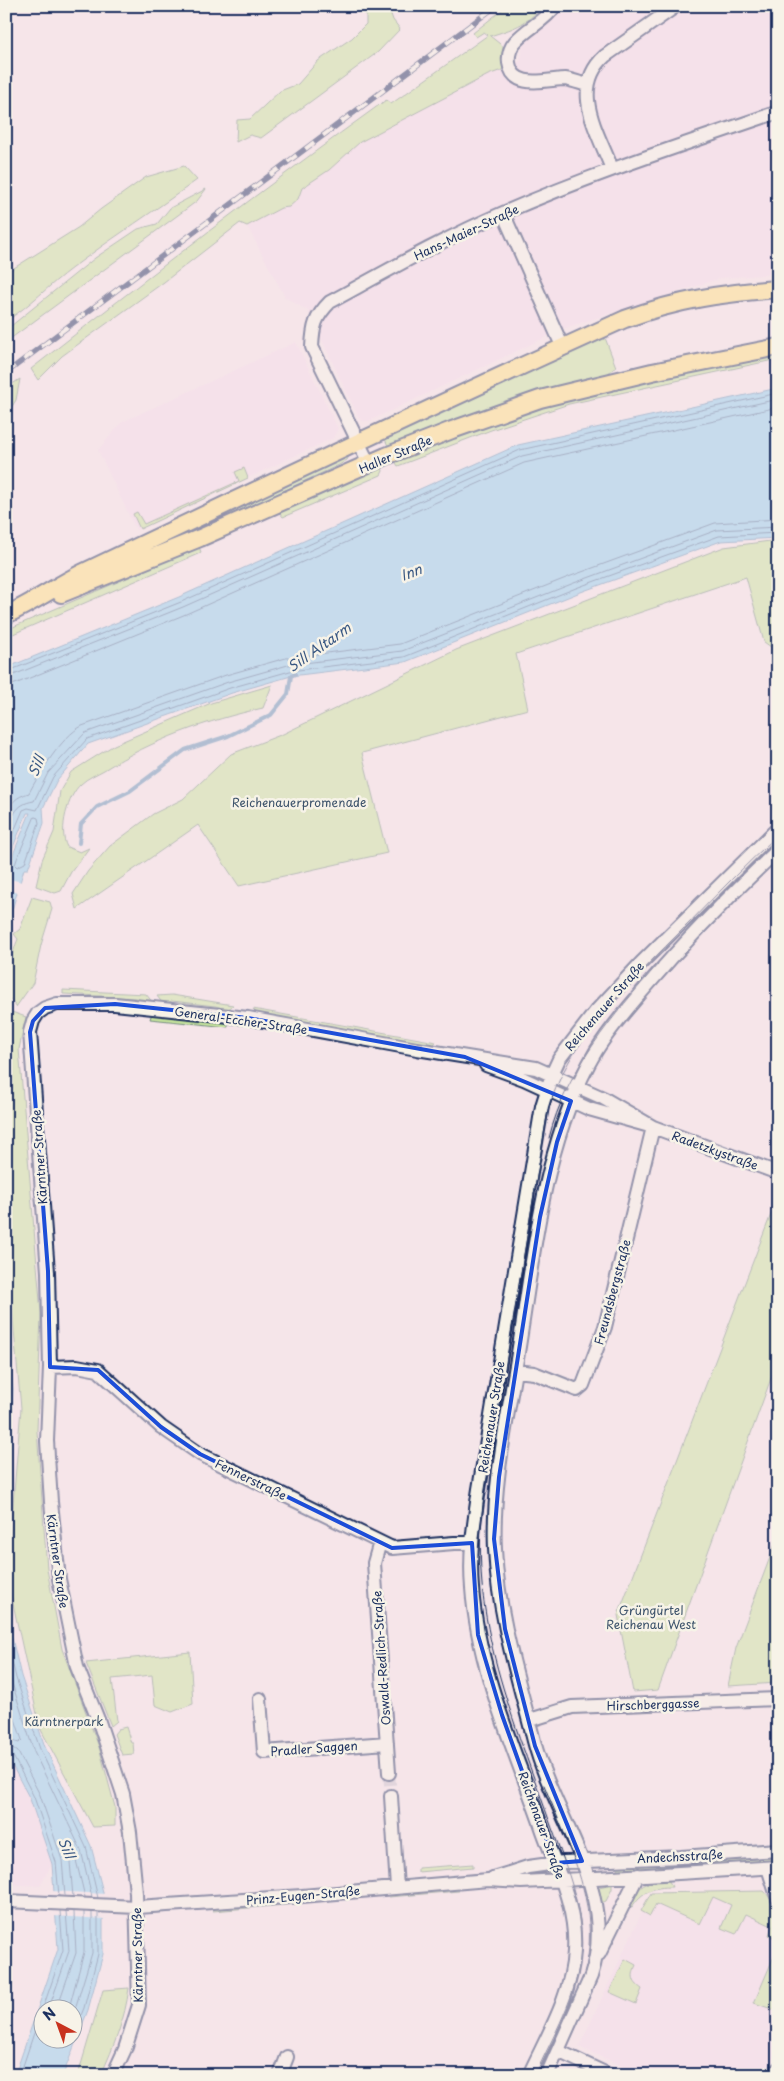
<svg xmlns="http://www.w3.org/2000/svg" width="784" height="2081" viewBox="0 0 784 2081" font-family="'Playpen Sans',sans-serif">
<rect width="100%" height="100%" fill="#f5e5e9"/>
<filter id="ink" filterUnits="userSpaceOnUse"><feTurbulence type="fractalNoise" baseFrequency=".02" numOctaves="2"/><feDisplacementMap in="SourceGraphic" scale="10" xChannelSelector="R" yChannelSelector="G"/><feConvolveMatrix kernelMatrix="1 2 1 2 8 2 1 2 1" color-interpolation-filters="sRGB"/></filter>
<g filter="url(#ink)">
<!-- built -->
<path fill="#f4dbea" d="M562 6H778V274L721 278 565 328 369 421H363L359 418 308 311 285 297 247 226 281 208 289 207 298 199 302 188 329 170 360 142 488 75 510 67 521 60 523 43 533 27Z
M296 342 338 429 333 438 136 530 98 450 122 422Z
M6 1754 30 1799 52 1864 40 1886 6 1884Z
M764 1891 769 1895 778 1924V2048L764 2075H642L579 2047 651 1893Z"/>
<!-- green -->
<path fill="#c7e59d" stroke="#718a7e" d="M371 6H388L393 20 400 29 378 52 261 138 250 135 236 142 237 120 250 119 280 91 298 84 318 61 352 38 366 24V11Z
M507 6H542C527 25 512 29 490 36L510 52V67L488 75 360 142 329 170 302 188 298 199 289 207 281 208 247 226 240 223 164 282 62 356 38 380 31 369C148 277 265 187 386 100L391 104 488 35 484 32 476 37 473 33Z
M184 166 197 180C156 210 113 237 72 268 49 285 30 306 6 321V273L79 227 101 209 146 177Z
M206 189 197 201 6 342V330L95 258 138 229 157 224 170 208Z
M604 335 616 367 603 377 449 424 388 446 385 439Z
M778 354V359L569 404 491 430 398 466 394 460 522 413 565 400Z
M20 379 16 400 6 416V388Z
M349 456 347 460 339 465 193 533 72 584Z
M382 466 383 471 381 475 283 517 279 512Z
M244 468 248 478 140 529 133 514 137 512 144 524 239 481 235 472Z
M778 540V652L764 642 746 577 516 654 528 709 362 753 387 853 239 886 198 825 77 909 73 894 88 871 110 846 153 814 183 799 231 754 283 734 456 650 724 547Z
M199 547 201 552 198 554 6 637V630Z
M272 685 263 708C208 720 152 740 104 770 97 774 87 778 81 784 68 795 58 831 67 847L80 852 89 848 71 872 61 891 55 893 36 886 42 860 54 832 60 791 71 772 114 745 211 703Z
M32 897 50 902 52 909 41 945 33 983 16 1007C14 1003 9 999 7 994 2 982 13 951 18 939L14 934 20 929Z
M63 990 146 994 153 1003 141 1001 137 998 63 994Z
M172 995 233 1005C226 1013 223 1007 215 1006L172 1001 163 1004 157 996Z
M253 1009 436 1042 433 1045 257 1014Z
M6 1010 26 1017 19 1049 41 1313 37 1431 47 1569 62 1649 99 1747 115 1807V1826L93 1827 40 1728 7 1576 21 1408 6 1242Z
M152 1013 228 1021V1027L150 1019Z
M778 1196V1359L658 1690 633 1692 618 1615Z
M778 1536 776 1574 778 1683 728 1686 736 1648Z
M190 1652 193 1704 172 1712 155 1705 152 1675 112 1679 117 1721 111 1726 86 1663Z
M126 1727 131 1743H133L134 1754 122 1755 114 1734 118 1729Z
M778 1858V1863L699 1866 700 1862Z
M473 1864V1867L418 1872V1868Z
M675 1864 678 1866 677 1868 618 1872 617 1867Z
M669 1881 672 1887C654 1887 642 1891 632 1907L627 1905C640 1885 644 1881 669 1881Z
M612 1884V1889L606 1901 601 1903 599 1887Z
M457 1889 459 1891 389 1897 390 1894Z
M764 1891C775 1900 779 1925 777 1939L769 1935 772 1926 746 1914 736 1934 721 1928 731 1905 713 1897 700 1924 656 1904 650 1916 641 1911 651 1893Z
M296 1902 297 1904 213 1911 214 1909Z
M778 1947V2011L754 2003Z
M625 1959 636 1965C631 1976 632 1982 642 1989L636 2004 609 1992Z
M129 1988C125 2019 114 2046 101 2075H78L103 1990Z"/>
<!-- water -->
<path fill="#8fcff0" stroke="#618fb6" fill-rule="evenodd" d="M778 388V538L721 541 578 593 405 662 291 676 232 693 88 744 57 780 43 808 44 823 28 869H24L12 910 10 932 6 944V878L12 857 30 813H27L8 859 6 868V668L179 597 518 445Z
M6 1312 13 1389 6 1528Z
M6 1613 21 1676 45 1747 91 1846 103 1892V1954L88 2010 63 2075H15L58 1949 52 1864 30 1799 6 1754ZM42 2008H72V2038H42Z"/>
<!-- pier -->
<path fill="#f5e5e9" d="M6 878 22 882 19 893 6 890Z
M51 1891 106 1894V1919L53 1916Z"/>
<g fill="none" stroke-linecap="round" stroke-linejoin="round">
<!-- shore -->
<path stroke="#496f98" stroke-width="1" d="M6 672 181 602 520 450 778 393
M6 678 183 607 522 456 778 399
M6 686 15 684 186 614 524 463 778 407
M6 815C11 802 16 797 29 793 39 774 62 736 82 726L226 675 286 658 400 644 571 576 715 523 778 519
M35 817 38 818 39 823 25 863 17 867 15 865 17 859Z
M6 834C13 817 14 804 34 801L48 773 85 733 228 682 288 665 402 651 574 583 717 530 778 527
M6 850 23 810 28 808 37 810 53 777 87 739 230 688 290 671 404 657 576 588 719 536 778 533
M6 1368 8 1389 6 1428
M6 1636 16 1678 40 1749 86 1847 98 1898
M6 1664 34 1752 81 1850 92 1897
M6 1692 22 1740 19 1743 6 1739
M6 1747 13 1748 18 1752 40 1795 62 1860 65 1896
M6 1753 13 1756 34 1797 56 1862 59 1896
M73 1897 70 1862 66 1848 69 1846 74 1852 85 1897
M43 2008 63 1950 60 1911
M49 2008 69 1951 66 1911
M57 2008 76 1953 74 1912
M69 2008 84 1952V1912
M72 2019 92 1953V1912
M72 2037 84 2008 98 1954V1913
M20 2075 42 2009"/>
<!-- stream -->
<path stroke="#618fb6" stroke-width="4" d="M79 843 81 824 97 807 130 791 185 750 228 736 271 715 288 694 291 676 295 674"/>
<!-- minor-tunnel -->
<path stroke="#c9c1cd" stroke-width="12" stroke-dasharray="12 6" stroke-linecap="butt" d="M389 1773 391 1796"/>
<defs>
<path id="minor" d="M555 6C545 21 527 28 515 42 510 48 508 55 509 63 513 91 548 79 565 79 572 80 580 83 587 85
M612 169C598 132 569 89 605 56L676 6
M503 213 563 348
M369 464 312 347C313 326 315 317 330 302 387 271 443 239 503 213 592 174 685 144 778 112
M486 1065 524 1079 589 1109 653 1127 778 1173
M50 1367 77 1366 98 1370 161 1427 200 1454 392 1548 454 1543H472
M516 1371 534 1373 577 1390 583 1385 605 1327 653 1127
M380 1542 374 1563 389 1773
M260 1699 264 1752 387 1743
M530 1720 572 1707 778 1699
M391 1796 397 1888
M768 1868 778 1899
M493 1878 528 1867 564 1862 681 1857 778 1850
M6 1901 137 1907 302 1896 488 1880 521 1882 563 1880 778 1867
M599 1954 638 1875
M558 2051 609 2075
M113 2075 125 2049 139 2005 136 1893 130 1832 123 1794 99 1722 77 1667 59 1579 51 1502 47 1441 50 1367 48 1272 30 1032 33 1021 38 1013 45 1008 57 1004H115L248 1018 417 1049 536 1068 603 1098 653 1127
M280 2075 287 2057
M529 2075C547 2036 572 1995 574 1951 577 1908 557 1870 543 1831 516 1752 478 1672 472 1588 469 1554 474 1522 479 1489L542 1106 552 1074 559 1059 596 1011 641 963 778 828
M547 2075 591 1976C619 1892 554 1819 534 1741 518 1678 498 1615 495 1549 492 1486 507 1421 517 1359 534 1257 542 1142 596 1051 610 1028 628 1008 645 988 687 939 731 894 778 850
M775 2075 778 2069"/>
<path id="major" d="M61 594 200 538 386 456 452 430 540 399 652 372 778 347
M6 615C33 603 56 586 82 573 262 487 443 401 625 319 678 300 722 293 778 289"/>
</defs>
<!-- minor casing -->
<use href="#minor" stroke="#1b2f5e" stroke-width="16"/>
<!-- major casing -->
<use href="#major" stroke="#1b2f5e" stroke-width="20"/>
<!-- minor -->
<use href="#minor" stroke="#f7f3e8" stroke-width="12"/>
<!-- major -->
<use href="#major" stroke="#fedf80" stroke-width="16"/>
<!-- tram -->
<path stroke="#1b2f5e" stroke-width="1" d="M549 1138C566 1070 613 1016 658 964
M544 1785C569 1847 604 1910 583 1979
M535 2075C553 2036 578 1995 581 1951 584 1905 564 1862 549 1820 509 1706 466 1613 485 1489L547 1116C564 1041 634 979 686 926 716 895 746 864 778 835"/>
<defs>
<path id="rail" d="M6 373 496 6"/>
</defs>
<!-- rail casing -->
<use href="#rail" stroke="#1b2f5e" stroke-width="5.5"/>
<!-- rail -->
<use href="#rail" stroke="#f7f3e8" stroke-width="4" stroke-dasharray="11" stroke-linecap="butt"/>
</g>
</g>
<!-- marked area -->
<path d="M0 0H784V2081H0ZM115 1004 248 1018 465 1057 571 1101 557 1142 540 1217 499 1477 494 1539 505 1629 535 1746 582 1861 555 1863 502 1715 478 1635 472 1543 392 1548 200 1454 161 1427 98 1370 50 1367 48 1271 30 1032 33 1021 45 1008Z" fill="#f5e5e9" fill-opacity=".55" fill-rule="evenodd"/>
<path fill="none" stroke="#1d4ed8" stroke-width="4" stroke-linejoin="round" d="M115 1004 248 1018 465 1057 571 1101 557 1142 540 1217 499 1477 494 1539 505 1629 535 1746 582 1861 555 1863 502 1715 478 1635 472 1543 392 1548 200 1454 161 1427 98 1370 50 1367 48 1271 30 1032 33 1021 45 1008Z"/>
<g text-anchor="middle" dominant-baseline="central" stroke-width="5" stroke-linejoin="round" paint-order="stroke">
<!-- street labels -->
<g font-size="12" fill="#1b2f5e" stroke="#f7f3e8">
<text transform="translate(466 232) rotate(-25)">Hans-Maier-Straße</text>
<text transform="translate(395 454) rotate(-23)">Haller Straße</text>
<text transform="translate(604 1006) rotate(-49)">Reichenauer Straße</text>
<text transform="translate(241 1020) rotate(8)">General-Eccher-Straße</text>
<text transform="translate(715 1150) rotate(20)">Radetzkystraße</text>
<text transform="translate(39 1157) rotate(-94)">Kärntner Straße</text>
<text transform="translate(612 1292) rotate(-75)">Freundsbergstraße</text>
<text transform="translate(491 1417) rotate(-81)">Reichenauer Straße</text>
<text transform="translate(251 1479) rotate(26)">Fennerstraße</text>
<text transform="translate(58 1561) rotate(82)">Kärntner Straße</text>
<text transform="translate(381 1658) rotate(-94)">Oswald-Redlich-Straße</text>
<text transform="translate(653 1704) rotate(-2)">Hirschberggasse</text>
<text transform="translate(314 1748) rotate(-4)">Pradler Saggen</text>
<text transform="translate(542 1825) rotate(70)">Reichenauer Straße</text>
<text transform="translate(680 1856) rotate(-3)">Andechsstraße</text>
<text transform="translate(303 1895) rotate(-5)">Prinz-Eugen-Straße</text>
<text transform="translate(137 1955) rotate(-91)">Kärntner Straße</text>
</g>
<!-- park labels -->
<g font-size="12" fill="#3d536b" stroke="#f7f3e8">
<text x="299" y="802">Reichenauerpromenade</text>
<text x="651" y="1610">Grüngürtel<tspan x="651" dy="14">Reichenau West</tspan></text>
<text x="64" y="1721">Kärntnerpark</text>
</g>
<!-- water labels -->
<g font-size="14" font-style="italic" fill="#385782" stroke="#f7f3e8">
<text transform="translate(411 572) rotate(-21)">Inn</text>
<text transform="translate(319 647) rotate(-35)">Sill Altarm</text>
<text transform="translate(36 766) rotate(-68)">Sill</text>
<text transform="translate(67 1848) rotate(68)">Sill</text>
</g>
</g>
<!-- margin -->
<rect width="784" height="2081" fill="none" stroke="#f7f3e8" stroke-width="25"/>
<rect x="12" y="12" width="759" height="2056" fill="none" stroke="#1b2f5e" stroke-width="2" filter="url(#ink)"/>
<!-- north arrow -->
<g transform="translate(58 2024) rotate(319)"><circle r="24" fill="#f7f3e8" stroke="#9fa5b1"/>
<path d="M0-4L9 19L0 12L-9 19Z" fill="#c8321e"/>
<text y="-8" font-size="14" font-weight="bold" text-anchor="middle" fill="#1b2f5e">N</text>
</g>
</svg>
